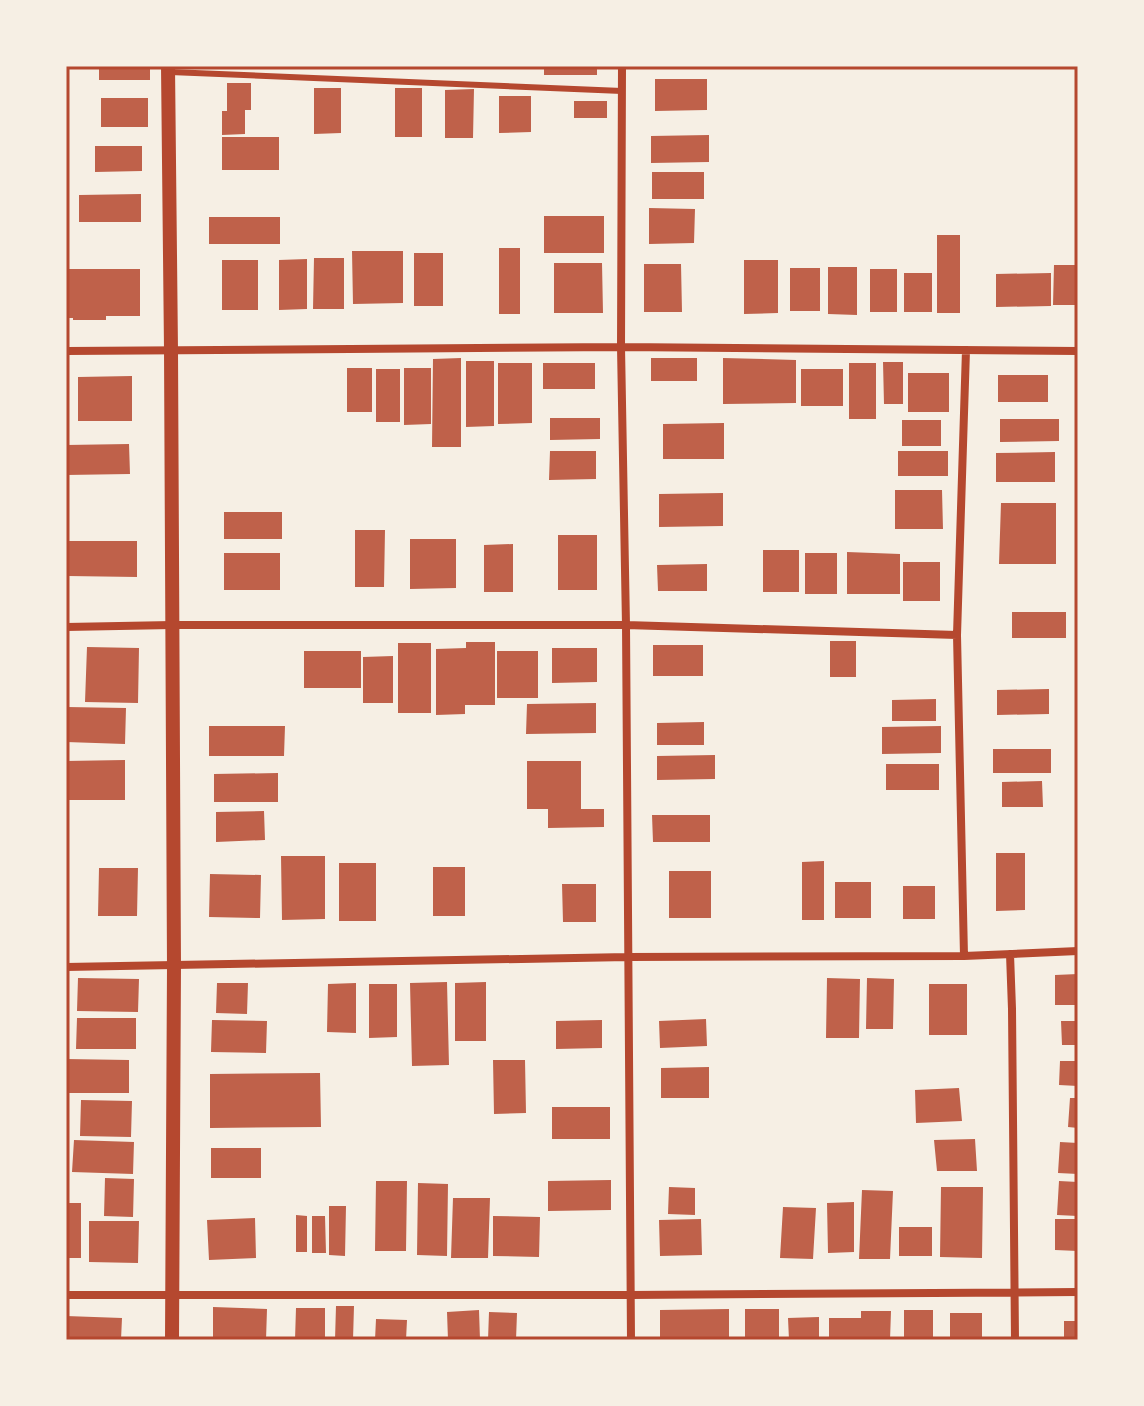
<svg xmlns="http://www.w3.org/2000/svg" width="1144" height="1406" viewBox="0 0 1144 1406" font-family="'IBM Plex Sans',sans-serif">
<rect width="100%" height="100%" fill="#f6efe4"/>
<!-- building -->
<path fill="#bf614a" d="M99 66H150V80H99Z
M544 66H597V75H544Z
M655 79H707V110L655 111Z
M227 83H251V110H245V134L222 135V111H227Z
M314 88H341V133L314 134Z
M395 88H422V137H395Z
M474 89 473 138H445V90Z
M499 96H531V132L499 133Z
M101 98H148V127H101Z
M574 101H607V118H574Z
M709 135V162L651 163V136Z
M222 137H279V170H222Z
M95 146H142V171L95 172Z
M652 172H704V199H652Z
M141 194V222H79V195Z
M649 208 695 209 694 243 649 244Z
M544 216H604V253H544Z
M209 217H280V244H209Z
M937 235H960V313H937Z
M499 248H520V314H499Z
M352 251H403V303L353 304Z
M414 253H443V306H414Z
M314 258H344V309H313Z
M307 259V309L279 310V260Z
M222 260H258V310H222Z
M744 260H778V313L744 314Z
M554 263H602L603 313H554Z
M644 264H681L682 312H644Z
M1054 265H1078V305H1053Z
M828 267H857V315L828 314Z
M790 268H820V311H790Z
M66 269H140V316H106V320H73V318H66Z
M870 269H897V312H870Z
M904 273H932V312H904Z
M1051 273V306L996 307V274Z
M461 358V447H432L433 359Z
M651 358H697V381H651Z
M723 358 796 360V403L723 404Z
M466 361H494V426L466 427Z
M883 362H903V404H884Z
M498 363H532V423L498 424Z
M543 363H595V389H543Z
M849 363H876V419H849Z
M347 368H372V412H347Z
M404 368H431V424L404 425Z
M376 369H400V422H376Z
M801 369H843V406H801Z
M908 373H949V412H908Z
M998 375H1048V402H998Z
M132 376V421H78V377Z
M550 418H600V439L550 440Z
M1000 419H1059V441L1000 442Z
M902 420H941V446H902Z
M724 423V459H663V424Z
M129 444 130 474 66 475V445Z
M550 451H596V479L549 480Z
M898 451H948V476H898Z
M1055 452V482H996V453Z
M895 490H942L943 529H895Z
M723 493V526L659 527V494Z
M1001 503H1056V564H999Z
M224 512H282V539H224Z
M355 530H385L384 587H355Z
M558 535H597V590H558Z
M410 539H456V588L410 589Z
M68 541H137V577L68 576Z
M513 544V592H484V545Z
M763 550H799V592H763Z
M847 552 900 554V594H847Z
M224 553H280V590H224Z
M805 553H837V594H805Z
M903 562H940V601H903Z
M707 564V591H658L657 565Z
M1012 612H1066V638H1012Z
M830 641H856V677H830Z
M466 642H495V705H465V714L436 715V649L466 648Z
M398 643H431V713H398Z
M653 645H703V676H653Z
M87 647 139 648 138 703 85 702Z
M552 648H597V682L552 683Z
M304 651H361V688H304Z
M497 651H538V698H497Z
M393 656V703H363V657Z
M1049 689V714L997 715V690Z
M936 699V721H892V700Z
M596 703V733L526 734 527 704Z
M67 707 126 708 125 744 66 742Z
M704 722V745H657V723Z
M209 726H285L284 756H209Z
M941 726V753L882 754V727Z
M993 749H1051V773H993Z
M715 755V779L657 780V756Z
M125 760V800H66V761Z
M527 761H581V809H604V827L548 828V809H527Z
M886 764H939V790H886Z
M278 773V802H214V774Z
M1042 781 1043 807H1002V782Z
M264 811 265 840 216 842V812Z
M652 815H710V842H653Z
M996 853H1025V910L996 911Z
M281 856H325V919L282 920Z
M824 861V920H802V862Z
M339 863H376V921H339Z
M433 867H465V916H433Z
M99 868H138L137 916H98Z
M669 871H711V918H669Z
M210 874 261 875 260 918 209 917Z
M835 882H871V918H835Z
M562 884H596V922H563Z
M903 886H935V919H903Z
M1078 974V1005H1055V975Z
M78 978 139 979 138 1012 77 1011Z
M827 978 860 979 859 1038H826Z
M867 978 894 979 893 1029H866Z
M447 982 449 1065 412 1066 410 983Z
M486 982V1041H455V983Z
M217 983H248L247 1014 216 1013Z
M356 983V1033L327 1032 328 984Z
M369 984H397V1037L369 1038Z
M929 984H967V1035H929Z
M77 1018H136V1049H76Z
M706 1019 707 1046 660 1048 659 1021Z
M212 1020 267 1021 266 1053 211 1052Z
M602 1020V1048L556 1049V1021Z
M1061 1021H1078V1045H1062Z
M66 1059 129 1060V1093H66Z
M493 1060H525L526 1113 494 1114Z
M1060 1061H1078V1086L1059 1085Z
M709 1067V1098H661V1068Z
M320 1073 321 1127 210 1128V1074Z
M959 1088 962 1121 916 1123 915 1090Z
M1070 1098H1078V1128L1068 1127Z
M81 1100 132 1101 131 1137 80 1136Z
M552 1107H610V1139H552Z
M975 1139 977 1171H937L934 1140Z
M74 1140 134 1142 133 1174 72 1172Z
M1060 1142 1078 1143V1174L1058 1173Z
M211 1148H261V1178H211Z
M105 1178 134 1179 133 1217 104 1216Z
M611 1180V1210L548 1211V1181Z
M376 1181H407L406 1251H375Z
M1059 1181 1078 1182V1216L1057 1215Z
M418 1183 448 1184 447 1256 417 1255Z
M669 1187 695 1188V1215L668 1214Z
M941 1187H983L982 1258 940 1257Z
M862 1190 893 1191 890 1259H859Z
M453 1198H490L488 1258H451Z
M854 1202V1252L828 1253 827 1203Z
M66 1203H81V1258H66Z
M329 1206H346L345 1256 329 1255Z
M783 1207 816 1208 813 1259 780 1258Z
M296 1215 307 1216V1252H296Z
M312 1216H325L326 1253H312Z
M493 1216 540 1217 539 1257 493 1256Z
M255 1218 256 1258 209 1260 207 1220Z
M701 1219 702 1255 660 1256 659 1220Z
M1055 1219H1078V1251L1055 1250Z
M89 1221H139L138 1263 89 1262Z
M899 1227H932V1256H899Z
M336 1306H354L353 1340H335Z
M213 1307 267 1309 266 1340H213Z
M296 1308H325V1340H295Z
M729 1309V1340H660V1310Z
M745 1309H779V1340H745Z
M479 1310 480 1340H448L447 1312Z
M904 1310H933V1340H904Z
M861 1311H891L890 1340H829V1318H861Z
M489 1312 517 1313 516 1340H488Z
M950 1313H982V1340H950Z
M66 1316 122 1318 121 1340H66Z
M819 1317V1340H789L788 1318Z
M376 1319 407 1320 406 1340H375Z
M1064 1321H1078V1340H1064Z"/>
<g fill="none" stroke-linecap="round" stroke-linejoin="round">
<!-- service -->
<path stroke="#b5482f" stroke-width="6" d="M170 72 622 91"/>
<!-- minor -->
<path stroke="#b5482f" stroke-width="8" d="M622 66 621 347 626 625 631 1340
M66 351 621 347 1078 351
M66 627 172 625H626L957 635
M1010 954 1012 1009 1015 1340
M964 956 957 635 966 350
M66 967 628 957 964 956 1078 951
M66 1295H631L1078 1292"/>
<!-- tertiary -->
<path stroke="#b5482f" stroke-width="14" d="M168 66 171 350 174 966 172 1340"/>
</g>
<!-- border -->
<rect width="1144" height="1406" fill="none" stroke="#f6efe4" stroke-width="136"/>
<rect x="68" y="68" width="1008" height="1270" fill="none" stroke="#b5482f" stroke-width="3"/>
</svg>
